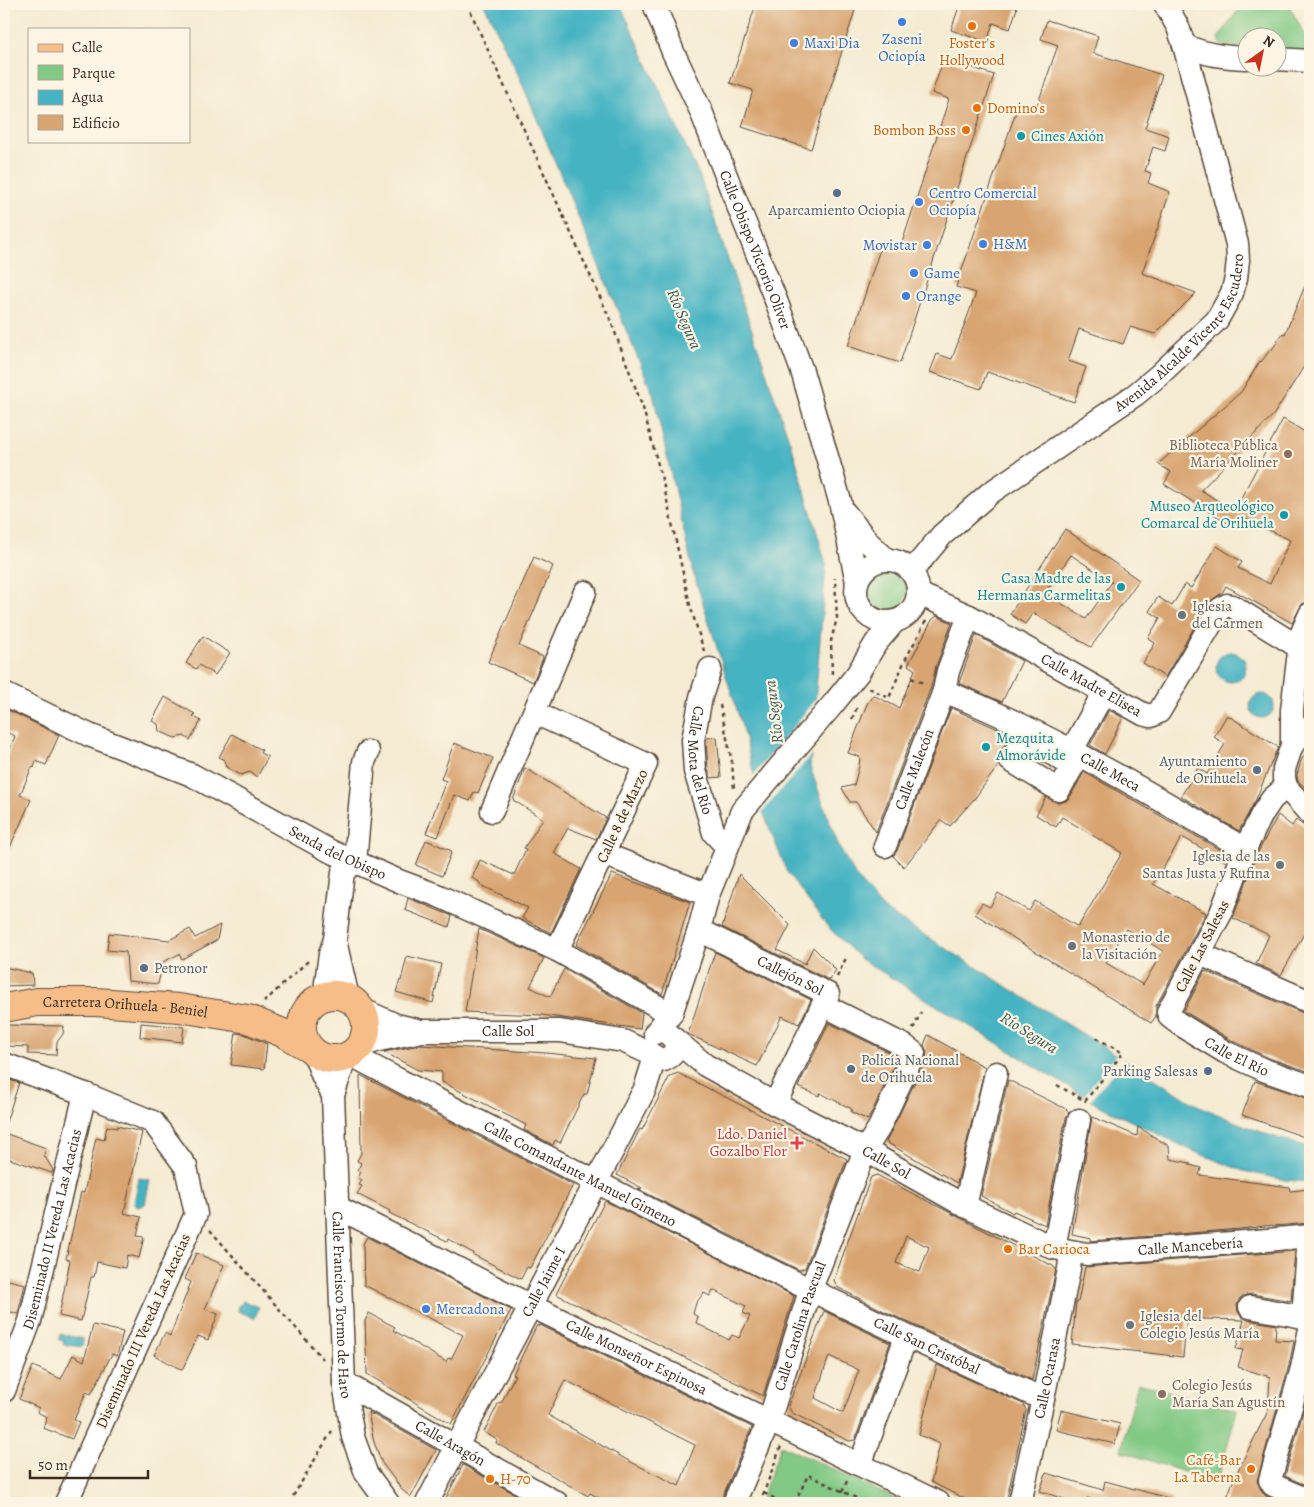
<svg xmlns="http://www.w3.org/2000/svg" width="1314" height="1507" viewBox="0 0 1314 1507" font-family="Alegreya,serif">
<rect width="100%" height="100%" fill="#fcf5e5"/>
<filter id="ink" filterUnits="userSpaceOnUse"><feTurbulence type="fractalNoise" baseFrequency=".02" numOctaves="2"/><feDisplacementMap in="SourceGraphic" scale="10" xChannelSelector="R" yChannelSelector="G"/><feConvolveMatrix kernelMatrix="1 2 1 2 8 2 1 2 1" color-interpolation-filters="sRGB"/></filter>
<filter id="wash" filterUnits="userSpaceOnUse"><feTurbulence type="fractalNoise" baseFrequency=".0096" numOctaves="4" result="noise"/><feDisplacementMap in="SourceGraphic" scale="20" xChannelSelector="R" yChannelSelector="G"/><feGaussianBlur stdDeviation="1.12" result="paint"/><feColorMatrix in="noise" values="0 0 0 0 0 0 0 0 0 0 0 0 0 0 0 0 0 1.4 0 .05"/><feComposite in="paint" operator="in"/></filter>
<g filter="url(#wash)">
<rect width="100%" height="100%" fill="#f5ebd2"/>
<!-- green -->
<path fill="#82c985" stroke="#5e7a52" d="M1243 4H1288L1310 44V52L1277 50 1276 38H1246V47L1221 45 1218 38Z
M867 591a20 20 0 1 1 40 0a20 20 0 1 1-40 0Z
M1310 671V710H1308L1302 690 1308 672Z
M1138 1383 1237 1410 1217 1483 1121 1451Z
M781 1445 904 1503H760Z"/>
<!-- water -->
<path fill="#45b3c2" stroke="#406e70" d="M484 4H620L700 177 795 457 826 564 810 767 839 847 857 878 883 909 1195 1104C1233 1121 1270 1138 1310 1147V1182L1285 1180 1243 1171 1193 1151 1096 1104 861 959 828 927 787 872 763 812 742 726 693 572 653 394 518 74Z
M1216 667a15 15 0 1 1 30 0a15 15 0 1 1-30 0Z
M1250 706a12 12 0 1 1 24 0a12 12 0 1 1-24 0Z
M139 1178 150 1180 145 1204 139 1207 134 1203Z
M243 1301 259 1307 255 1318 238 1311V1306L242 1304Z
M60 1334 83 1339 82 1347 63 1344 64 1341 59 1340Z"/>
<!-- pier -->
<path fill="#f5ebd2" d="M818 697 813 753 761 813 752 777Z
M1117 1053 1125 1058 1089 1102 1085 1100 1082 1098Z"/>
<g id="blocks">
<!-- building -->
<path fill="#d8a471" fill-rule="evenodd" d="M756 4H857L811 149 742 127 753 90 730 83Z
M960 4H1004L1017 8 1010 29 993 23 987 42 951 30Z
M1047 20 1098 36 1093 53 1162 75 1145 128 1169 136 1165 151 1153 147 1145 171 1151 173 1148 183 1170 192 1142 273 1196 293 1155 334 1130 327 1123 344 1079 329 1068 361 1086 367 1074 402 987 372 981 389 930 372 937 354 952 359 976 293 956 287 1019 103 1036 109 1058 45 1041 39Z
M944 58 994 75 900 363 848 346 882 243 900 249 949 99 932 93Z
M1310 274V357L1274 414 1201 490 1234 511 1283 419 1310 435V601L1302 604 1292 623 1226 586 1222 593 1209 602 1165 677 1143 663 1155 643 1148 638 1160 618 1149 611 1158 597 1172 606 1185 584 1191 588 1217 546 1242 562 1238 568 1270 584 1290 540 1240 516 1234 527 1164 484 1171 472 1158 464 1241 392 1260 361 1261 362 1270 350 1271 351 1283 333 1285 334Z
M1065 529 1139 580 1091 647 1033 613 1025 624 1010 614ZM1071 555 1112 582 1086 619 1045 593Z
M534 557 553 566 519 646 543 657 533 682 488 662Z
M937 616 952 623 936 666 931 687 876 832 856 802H850L842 788 854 785 859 766 860 757 848 753 867 704 873 695 899 708 915 670 908 665 932 620Z
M976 635 1022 661 1002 702 959 683Z
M203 636 230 653 215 675 199 665 196 669 186 663Z
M165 697 195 714 193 716 201 721 190 740 184 736 175 738 159 731 158 724 152 721Z
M4 708 59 735 46 765 36 761 34 768 32 767 20 795 31 800 4 861V764L15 736 4 731Z
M951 708 1011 735 999 753 997 760 998 766 975 798 950 826 941 820 904 867 893 856 897 851Z
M1109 710 1123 718 1105 754 1090 745Z
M1227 715 1278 747 1256 799 1239 831 1181 796 1198 768 1207 774 1225 744 1214 737Z
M232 734 262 750 260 753 268 757 257 777 250 772 241 775 226 767 224 760 219 757Z
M717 737 721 777 711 778 708 769 706 741 707 738Z
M454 743 493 758 478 793 474 792 470 801 454 795 438 837 426 833 446 781 441 779Z
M1310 745V792L1298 781 1297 775 1301 761Z
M525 768 606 818 596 839 568 828 554 853 581 869 551 933 522 918 528 908 481 885 478 881 472 878 480 860 514 875 526 849 524 848 543 819 513 800Z
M1084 772 1229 855 1226 862 1182 837 1153 884 1206 913 1156 1006V1016L1151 1023 975 914 982 903 990 907 998 893 1029 911 1035 901 1078 927 1122 853 1062 817 1056 827 1036 815 1046 797 1058 803 1066 801 1070 797ZM1126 929 1163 951 1143 985 1106 963Z
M1278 815 1292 826 1296 820 1307 828 1304 833 1310 838V923L1281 975 1256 964 1269 935 1233 918 1257 854Z
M426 840 452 851 442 876 416 865Z
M612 874 690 902 662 994 576 945Z
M739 874 790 925 777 950 805 964 813 947 836 970 829 980 722 927Z
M408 898 452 916 449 927 405 910Z
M220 925 217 940 182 959 179 954 163 962 158 984 128 981 126 952 107 950 109 933 169 940 190 929 195 938Z
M479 929 544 958 530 987 550 997 564 969 642 1013 640 1029 542 1015 465 1012Z
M715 952 811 1000 799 1024 782 1016 757 1066 688 1034Z
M407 956 441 964 433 1003 396 992 400 980 401 981Z
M4 967 32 973 33 985 4 986Z
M1205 971 1305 1014 1310 1015V1072L1269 1058 1231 1040 1184 1011Z
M141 1023 184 1027 182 1042 140 1037Z
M829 1023 898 1057 868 1120 851 1112 852 1109 820 1093 819 1096 798 1087Z
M6 1025 64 1026 63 1034 57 1042 56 1055 28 1054V1047L6 1046Z
M236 1033 244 1034 267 1044 264 1069 231 1065Z
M928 1035 985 1067 957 1183 886 1142 926 1059 927 1052 924 1045Z
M420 1045 546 1053 596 1058 587 1094H584L560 1143 555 1140 553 1145 524 1130 526 1125 442 1082V1072L418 1070 384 1052Z
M678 1073 847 1159 805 1268 799 1270 787 1264 638 1189 642 1188 617 1175 640 1129 642 1130 670 1076Z
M360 1075 573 1185 530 1268 527 1267 521 1279 472 1254 473 1253 448 1239 447 1241 389 1213 390 1211 357 1194 362 1186 359 1185 362 1180 358 1178 361 1172 358 1170 361 1163 357 1161 361 1153Z
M4 1078 19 1083 6 1122 4 1121Z
M1008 1080 1066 1109 1069 1112 1066 1117 1045 1225 1014 1211 1013 1213 981 1196Z
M1255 1081 1310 1099V1139L1242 1115Z
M1092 1117 1137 1136 1138 1127 1169 1146 1170 1159 1190 1163V1165L1201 1168 1199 1175 1289 1187 1290 1191 1310 1189V1223L1273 1226V1225L1240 1229 1090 1241 1091 1238 1072 1234Z
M107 1126 117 1128V1126L142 1132 124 1213 141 1217 137 1236 144 1237 139 1258 127 1255 125 1268 97 1262 94 1277H91L81 1321 59 1316 70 1260 66 1259 81 1192 84 1193 96 1138 104 1140Z
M4 1133 46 1148 44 1155 53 1170 52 1173 4 1157Z
M877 1175 1053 1266 1056 1269 1032 1380 886 1312 837 1287 834 1280 871 1177ZM906 1236 929 1247 920 1272 896 1263Z
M605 1201 794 1296 763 1396 556 1294ZM713 1290 746 1306 743 1313 750 1316 739 1338 732 1335 729 1340 696 1323 698 1317 693 1314 696 1303 704 1293 710 1296Z
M367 1237 511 1310 451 1424 367 1374 365 1321 369 1313 395 1327 393 1330 446 1362 448 1358 451 1359 463 1335 364 1285 363 1244Z
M1295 1251 1291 1301 1252 1294 1246 1295 1240 1298 1237 1305 1238 1312 1242 1317 1248 1320 1276 1325 1275 1340 1294 1341 1289 1365 1257 1481 1262 1492 1267 1497 1282 1503H1225L1235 1476 1268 1411 1270 1377 1238 1367 1243 1350 1236 1349 1244 1320 1203 1319 1187 1314 1183 1357 1072 1344 1076 1302H1078L1085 1267Z
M196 1253 224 1265 205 1309 218 1314 208 1340 198 1336 182 1370 154 1355 165 1333 170 1336 191 1282 185 1279Z
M4 1279 25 1284 18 1314 4 1310Z
M824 1311 890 1343 855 1440 849 1441 792 1413 788 1406ZM829 1356 859 1370 843 1413 815 1398Z
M93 1325 123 1332 117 1356 112 1354 91 1394 86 1392 74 1420 79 1422 72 1439 43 1428 47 1417 37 1412 39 1408 19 1399 33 1366 61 1379 73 1355 84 1361Z
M537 1325 539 1327 540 1325 752 1427 722 1498 721 1503H608L590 1493 588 1496 513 1453 496 1443 497 1440 484 1432 499 1402 501 1403 515 1375 513 1374ZM565 1380 695 1445 679 1486 629 1461 548 1415Z
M937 1365 1023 1404 1026 1410 1006 1503H973L931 1482 940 1444 919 1435Z
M1310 1387V1487L1285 1476Z
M1061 1410 1120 1424 1115 1444 1056 1430Z
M368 1412 436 1450 411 1497 403 1491 382 1463 374 1442Z
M463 1465 531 1503H447L449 1499 446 1498Z
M1046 1473 1103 1490 1105 1481 1172 1499V1503H1107L1087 1498V1503H1076L1040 1491Z"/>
</g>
</g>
<g filter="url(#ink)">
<use href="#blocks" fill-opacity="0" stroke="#574739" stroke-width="1"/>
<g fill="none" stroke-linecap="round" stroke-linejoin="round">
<defs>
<g id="minor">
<path id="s1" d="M654 4 673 52 701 111 732 191 777 303 802 371 840 501 857 582"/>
<path d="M1184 45C1205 55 1224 57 1246 58"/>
<path d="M1276 59 1310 61"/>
<path d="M846 514 869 543 887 560"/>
<circle cx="887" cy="591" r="31"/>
<path id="s2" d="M912 571 942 535 990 493 1135 395 1159 375 1217 320 1232 293 1236 278 1238 260 1237 244 1184 45 1178 27 1165 4"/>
<path id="s3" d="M919 594 969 616 1143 714 1151 716 1159 712 1220 609 1227 605 1232 606 1310 654"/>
<path id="s4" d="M710 669 701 697 693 740 695 771 714 833 727 847"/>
<path id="s5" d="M944 691C1050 733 1147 792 1245 849"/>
<path id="s6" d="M4 694 89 735 192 775 330 851 399 881 439 896 557 950 671 1014"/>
<path d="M535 713 646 764 557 950"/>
<path d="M1310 727 1292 745 1284 769V778L1286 787 1310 814"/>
<path d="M1026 737 1030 741 1073 766 1059 790 1010 760Z"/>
<path d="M1292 745V710L1301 635 1310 614"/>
<path d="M1072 750 1104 692"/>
<path id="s7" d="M1286 787 1272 799 1262 814 1245 849 1221 913 1168 1012 1170 1017 1178 1023 1225 1052 1264 1070 1310 1086"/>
<path d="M492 811 585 592"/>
<path id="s8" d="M885 846 944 691 948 671 969 616"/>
<path d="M604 854 708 895"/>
<path id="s9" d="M699 930 828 994 775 1104"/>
<path d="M336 945 348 998"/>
<path d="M1200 954 1310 1002"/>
<path d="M324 997 330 954 335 939 343 872 355 862 364 762 368 752"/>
<path d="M361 1009 396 1025 417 1030"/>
<path d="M655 1033 671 1014 699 930 708 895 742 811 834 703 858 673 876 643 894 622"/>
<path id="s10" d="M674 1039 705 1065 775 1104 865 1150 965 1206 1054 1248 1087 1254 1245 1242 1310 1236"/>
<path id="s11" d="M361 1046 379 1040 422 1031H560L623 1041 651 1054 659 1059 664 1060C674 1056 678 1049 674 1039L666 1032"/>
<path d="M314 1053 323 1077 333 1095"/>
<path id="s12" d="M351 1055C580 1174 808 1294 1043 1399"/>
<path id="s13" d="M345 1059 333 1095 344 1383 353 1437 366 1473 388 1503"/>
<path d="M4 1064 85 1094 153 1122 186 1167 196 1214 66 1503"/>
<path d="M965 1206 996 1073"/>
<path id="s14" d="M337 1207 531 1306 939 1503"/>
<path d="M1054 1248 1079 1120"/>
<path d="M1250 1307 1303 1317 1310 1321"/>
<path d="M1303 1317 1309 1236"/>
<path d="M1310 1329 1302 1368 1270 1480 1273 1485 1310 1501"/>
<path id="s15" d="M344 1383 557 1503"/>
<path id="s16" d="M4 1391 30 1321 85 1094"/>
<path d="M860 1465 906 1337"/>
<path id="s17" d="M427 1503 645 1089 655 1057"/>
<path id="s18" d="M734 1503 769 1421 810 1291 865 1150 879 1128 914 1053 905 1046 823 1005"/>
<path id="s19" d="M1020 1503 1043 1399 1069 1269 1071 1252"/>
</g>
<g id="major">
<circle cx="334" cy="1027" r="32"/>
<path id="s20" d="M4 1008 37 1002H96L179 1008 248 1019 283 1033 308 1047"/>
</g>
</defs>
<!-- minor casing -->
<use href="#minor" stroke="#574739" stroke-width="25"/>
<!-- major casing -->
<use href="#major" stroke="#574739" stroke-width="30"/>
<!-- path -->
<path stroke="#574739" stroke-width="2.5" stroke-dasharray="4 4" stroke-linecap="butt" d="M467 4 610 319 643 408 664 487 690 605 704 651
M832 674 831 641 837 618 835 578
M911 678 926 684
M869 688 889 698 905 660 927 619
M720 705 732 762 734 790
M852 719 858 705
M837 977 846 958
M264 1002 309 960
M913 1029 921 1012
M1057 1085 1085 1101 1123 1053 1093 1036
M210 1230 323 1359
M842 1492 848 1479
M764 1493 783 1503
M289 1503 333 1429
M760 1503 781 1446
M795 1503 808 1475 867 1503"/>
<!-- minor -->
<use href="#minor" stroke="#fff" stroke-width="22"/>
<!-- major -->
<use href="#major" stroke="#f7bd88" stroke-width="28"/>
</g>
</g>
<!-- markers -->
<g fill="#3f7fe0" stroke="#fcf5e5" stroke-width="2">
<circle cx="902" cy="22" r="5"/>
<circle cx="794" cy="43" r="5"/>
<circle cx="919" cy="202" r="5"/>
<circle cx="983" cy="244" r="5"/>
<circle cx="927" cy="245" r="5"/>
<circle cx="914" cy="273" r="5"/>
<circle cx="906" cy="296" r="5"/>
<circle cx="426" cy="1309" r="5"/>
</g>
<g fill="#e8710a" stroke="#fcf5e5" stroke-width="2">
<circle cx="972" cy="26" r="5"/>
<circle cx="977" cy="108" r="5"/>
<circle cx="966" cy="130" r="5"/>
<circle cx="1008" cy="1249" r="5"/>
<circle cx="1251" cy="1469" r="5"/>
<circle cx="490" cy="1479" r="5"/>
</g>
<g fill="#0f9aa8" stroke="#fcf5e5" stroke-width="2">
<circle cx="1021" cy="136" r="5"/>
<circle cx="1284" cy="515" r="5"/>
<circle cx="1121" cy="587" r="5"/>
<circle cx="986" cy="747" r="5"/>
</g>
<g fill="#5c6f8a" stroke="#fcf5e5" stroke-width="2">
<circle cx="837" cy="193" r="5"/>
<circle cx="1257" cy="770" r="5"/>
<circle cx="144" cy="968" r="5"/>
<circle cx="851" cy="1069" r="5"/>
<circle cx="1208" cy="1071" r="5"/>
</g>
<g fill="#8d6e63" stroke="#fcf5e5" stroke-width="2">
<circle cx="1288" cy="454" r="5"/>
<circle cx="1162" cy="1394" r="5"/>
</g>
<g fill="#6b7280" stroke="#fcf5e5" stroke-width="2">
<circle cx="1182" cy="615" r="5"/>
<circle cx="1280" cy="865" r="5"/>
<circle cx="1072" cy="946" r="5"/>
<circle cx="1130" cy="1325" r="5"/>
</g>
<path fill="#e0444e" stroke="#fcf5e5" stroke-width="2" d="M794.5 1135.5h5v5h5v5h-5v5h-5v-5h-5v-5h5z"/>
<g text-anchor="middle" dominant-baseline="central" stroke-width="4.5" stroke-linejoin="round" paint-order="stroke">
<!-- shop labels -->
<g font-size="15" fill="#366cbe" stroke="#fcf5e5" text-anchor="start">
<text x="902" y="39" text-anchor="middle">Zaseni<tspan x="902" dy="17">Ociopía</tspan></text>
<text x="804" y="43">Maxi Dia</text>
<text x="929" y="193">Centro Comercial<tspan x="929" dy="17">Ociopía</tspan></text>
<text x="993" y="244">H&amp;M</text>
<text x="917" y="245" text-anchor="end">Movistar</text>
<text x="924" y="273">Game</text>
<text x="916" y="296">Orange</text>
<text x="436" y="1309">Mercadona</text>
</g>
<!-- food labels -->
<g font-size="15" fill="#c56008" stroke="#fcf5e5" text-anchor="start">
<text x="972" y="43" text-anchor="middle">Foster's<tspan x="972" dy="17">Hollywood</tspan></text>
<text x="987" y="108">Domino's</text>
<text x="956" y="130" text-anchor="end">Bombon Boss</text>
<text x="1018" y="1249">Bar Carioca</text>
<text x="1241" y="1460" text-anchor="end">Café-Bar<tspan x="1241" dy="17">La Taberna</tspan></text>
<text x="500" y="1479">H-70</text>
</g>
<!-- culture labels -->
<g font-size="15" fill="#0d838f" stroke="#fcf5e5" text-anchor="start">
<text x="1031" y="136">Cines Axión</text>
<text x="1274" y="506" text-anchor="end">Museo Arqueológico<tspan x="1274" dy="17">Comarcal de Orihuela</tspan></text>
<text x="1111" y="578" text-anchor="end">Casa Madre de las<tspan x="1111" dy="17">Hermanas Carmelitas</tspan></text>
<text x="996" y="738">Mezquita<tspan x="996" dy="17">Almorávide</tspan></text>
</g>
<!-- service labels -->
<g font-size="15" fill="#4e5e75" stroke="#fcf5e5" text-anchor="end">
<text x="837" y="210" text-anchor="middle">Aparcamiento Ociopia</text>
<text x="1247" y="761">Ayuntamiento<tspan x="1247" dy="17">de Orihuela</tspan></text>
<text x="154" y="968" text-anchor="start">Petronor</text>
<text x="861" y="1060" text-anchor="start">Policía Nacional<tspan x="861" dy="17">de Orihuela</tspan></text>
<text x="1198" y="1071">Parking Salesas</text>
</g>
<!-- street labels -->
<g font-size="15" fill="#3b2a1e" stroke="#fcf5e5">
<text stroke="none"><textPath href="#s1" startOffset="266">Calle Obispo Victorio Oliver</textPath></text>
<text stroke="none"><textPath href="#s2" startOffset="365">Avenida Alcalde Vicente Escudero</textPath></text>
<text stroke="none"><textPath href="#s3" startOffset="195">Calle Madre Elisea</textPath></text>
<text stroke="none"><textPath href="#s4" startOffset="94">Calle Mota del Río</textPath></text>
<text stroke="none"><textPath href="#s8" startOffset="82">Calle Malecón</textPath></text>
<text stroke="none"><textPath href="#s5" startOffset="185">Calle Meca</textPath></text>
<text transform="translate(622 816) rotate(-65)">Calle 8 de Marzo</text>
<text stroke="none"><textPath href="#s6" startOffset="370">Senda del Obispo</textPath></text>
<text transform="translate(1202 946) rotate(-63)">Calle Las Salesas</text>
<text stroke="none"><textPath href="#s9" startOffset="102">Callejón Sol</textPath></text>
<text stroke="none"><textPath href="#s20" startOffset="122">Carretera Orihuela - Beniel</textPath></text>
<text stroke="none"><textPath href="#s11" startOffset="149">Calle Sol</textPath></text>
<text stroke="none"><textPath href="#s7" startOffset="339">Calle El Río</textPath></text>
<text stroke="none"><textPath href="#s10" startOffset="246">Calle Sol</textPath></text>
<text stroke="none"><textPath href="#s12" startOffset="258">Calle Comandante Manuel Gimeno</textPath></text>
<text stroke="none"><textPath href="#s16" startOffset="169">Diseminado II Vereda Las Acacias</textPath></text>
<text stroke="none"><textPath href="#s10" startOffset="572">Calle Mancebería</textPath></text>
<text stroke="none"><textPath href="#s17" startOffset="250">Calle Jaime I</textPath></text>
<text stroke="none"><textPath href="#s13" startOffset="248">Calle Francisco Tormo de Haro</textPath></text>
<text stroke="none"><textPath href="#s18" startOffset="189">Calle Carolina Pascual</textPath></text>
<text transform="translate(143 1331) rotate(-66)">Diseminado III Vereda Las Acacias</text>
<text stroke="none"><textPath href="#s12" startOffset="645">Calle San Cristóbal</textPath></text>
<text stroke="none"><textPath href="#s14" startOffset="335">Calle Monseñor Espinosa</textPath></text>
<text stroke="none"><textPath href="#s19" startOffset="128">Calle Ocarasa</textPath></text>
<text stroke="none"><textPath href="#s15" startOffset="122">Calle Aragón</textPath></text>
</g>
<!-- education labels -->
<g font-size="15" fill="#785e54" stroke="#fcf5e5" text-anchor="end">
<text x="1278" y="445">Biblioteca Pública<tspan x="1278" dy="17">María Moliner</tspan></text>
<text x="1172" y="1385" text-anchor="start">Colegio Jesús<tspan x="1172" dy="17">María San Agustín</tspan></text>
</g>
<!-- worship labels -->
<g font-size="15" fill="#5b616d" stroke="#fcf5e5" text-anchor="start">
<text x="1192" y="606">Iglesia<tspan x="1192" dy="17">del Carmen</tspan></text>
<text x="1270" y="856" text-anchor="end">Iglesia de las<tspan x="1270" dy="17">Santas Justa y Rufina</tspan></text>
<text x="1082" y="937">Monasterio de<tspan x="1082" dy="17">la Visitación</tspan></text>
<text x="1140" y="1316">Iglesia del<tspan x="1140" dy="17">Colegio Jesús María</tspan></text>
</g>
<!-- health labels -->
<g font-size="15" fill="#be3a42" stroke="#fcf5e5" text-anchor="end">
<text x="787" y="1134">Ldo. Daniel<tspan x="787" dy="17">Gozalbo Flor</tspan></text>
</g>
<!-- water labels -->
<g font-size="16" font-style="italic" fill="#3e5a57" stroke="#fcf5e5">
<text transform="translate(684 319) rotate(67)">Río Segura</text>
<text transform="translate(774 712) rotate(-97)">Río Segura</text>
<text transform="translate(1029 1033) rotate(32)">Río Segura</text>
</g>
</g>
<!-- margin -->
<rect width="1314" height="1507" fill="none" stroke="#fcf5e5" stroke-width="20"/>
<!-- legend -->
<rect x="28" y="28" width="162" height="115" fill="#fcf5e5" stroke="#afa495"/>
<rect x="38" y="44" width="25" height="8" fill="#f7bd88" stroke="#afa495"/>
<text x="72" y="52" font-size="15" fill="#3b2a1e">Calle</text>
<rect x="38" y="65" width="25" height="15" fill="#82c985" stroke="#afa495"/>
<text x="72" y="78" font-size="15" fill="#3b2a1e">Parque</text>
<rect x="38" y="90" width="25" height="15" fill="#45b3c2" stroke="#afa495"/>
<text x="72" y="102" font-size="15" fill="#3b2a1e">Agua</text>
<rect x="38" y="115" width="25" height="15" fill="#d8a471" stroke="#afa495"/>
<text x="72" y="128" font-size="15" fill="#3b2a1e">Edificio</text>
<!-- north arrow -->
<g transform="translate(1262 52) rotate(33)"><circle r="24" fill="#fcf5e5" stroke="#afa495"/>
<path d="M0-4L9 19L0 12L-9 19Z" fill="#c8321e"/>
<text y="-8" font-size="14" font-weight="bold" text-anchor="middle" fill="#3b2a1e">N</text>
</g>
<!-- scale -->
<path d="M30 1470v8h118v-8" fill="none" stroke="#3b2a1e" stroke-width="2.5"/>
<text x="38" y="1470" font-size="15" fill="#3b2a1e" stroke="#fcf5e5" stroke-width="4" paint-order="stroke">50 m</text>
</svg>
